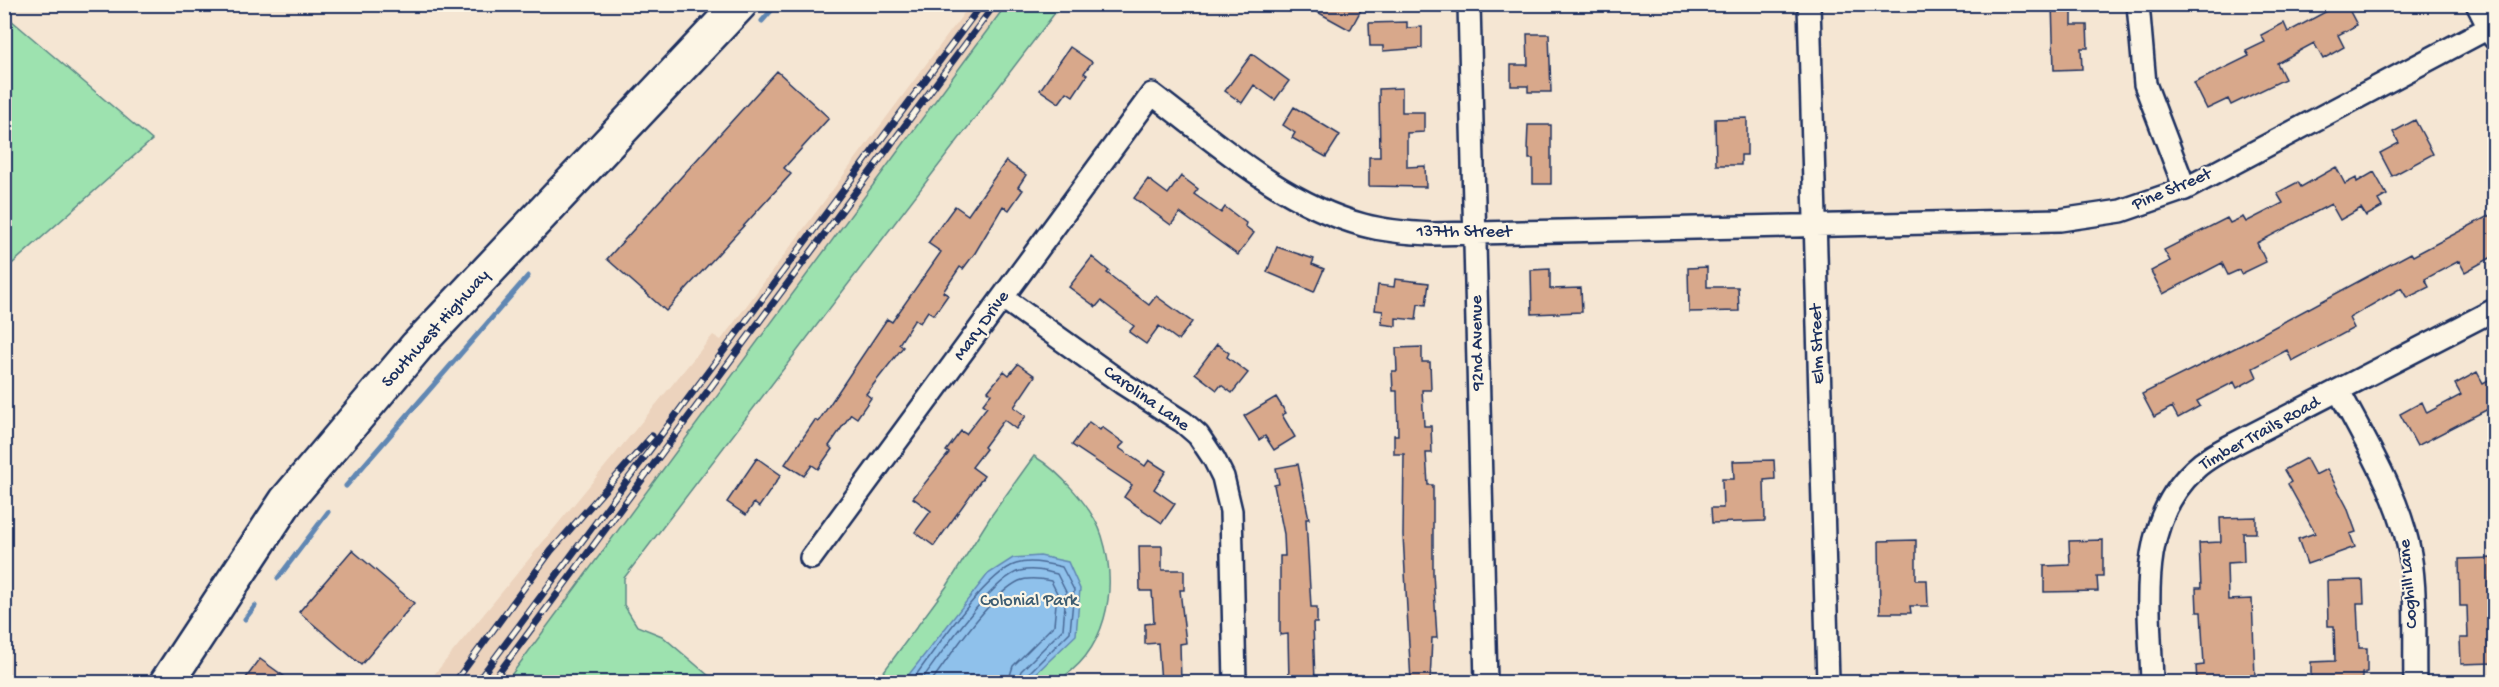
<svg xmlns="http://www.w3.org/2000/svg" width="2499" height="687" viewBox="0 0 2499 687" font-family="'Gochi Hand',sans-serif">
<rect width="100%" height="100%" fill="#f5e6d3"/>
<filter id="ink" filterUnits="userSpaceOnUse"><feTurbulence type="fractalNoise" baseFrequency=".0167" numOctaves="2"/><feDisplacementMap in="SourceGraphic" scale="12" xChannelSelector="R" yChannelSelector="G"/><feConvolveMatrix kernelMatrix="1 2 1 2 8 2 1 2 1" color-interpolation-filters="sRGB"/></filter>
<g filter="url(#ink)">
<!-- built -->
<path fill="#ecd3bd" d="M970 5H1006L506 682H428L713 335 721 340Z"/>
<!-- green -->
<path fill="#9de2af" stroke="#5c8886" stroke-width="1.5" d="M1006 5H1061L624 578V605L637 626 662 636 716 682H506Z
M4 14 152 140 5 270H4Z
M1034 456C1058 470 1094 509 1102 536 1119 590 1106 654 1055 682H876L947 586 991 516Z"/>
<!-- water -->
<path fill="#8fc1eb" stroke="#6187b3" stroke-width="1.5" d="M1040 556 1068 562 1080 589 1076 635 1027 682H903L988 574 1013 558Z"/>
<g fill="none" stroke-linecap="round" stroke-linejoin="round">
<!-- shore -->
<path stroke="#496996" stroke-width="1.5" d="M911 682C931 655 986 573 1016 564 1031 559 1048 564 1062 567L1074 590 1070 632 1026 676 1024 682
M920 682C938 658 993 577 1020 571 1033 568 1045 571 1057 574L1066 592 1063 629 1021 671 1017 682
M931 682C950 656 991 594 1019 581 1029 577 1041 579 1051 581L1057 593 1054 625 1013 666 1008 682"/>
<!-- stream -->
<path stroke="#6187b3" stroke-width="5" d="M762 21 777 4
M346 486 528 276
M278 578 328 512
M245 619 255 606"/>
</g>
<!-- building -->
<path fill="#d8a88b" stroke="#1b2f5e" stroke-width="1.5" d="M1303 4H1354L1362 8 1350 30Z
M2052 4H2072V25H2087L2088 48H2081L2082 69 2054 70Z
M2340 4H2346L2357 25 2338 35 2344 47 2323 59 2314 43 2277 63 2285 79 2231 105 2228 99 2207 109 2194 83 2249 56 2246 51 2265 42 2261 35 2284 23 2288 32Z
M1407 22V28L1422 27V48L1383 51V46H1370L1369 23Z
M1527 34H1549L1551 92H1528V86H1511V65H1528Z
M1070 47 1092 62 1084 73 1087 75 1073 96 1067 92 1059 103 1040 90Z
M1252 54 1289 81 1275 100 1254 85 1242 103 1225 91Z
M777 71 829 118 784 168 791 174 666 311 607 259Z
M1402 88V112H1424V132L1407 133V167L1425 166 1426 187 1369 186V157H1380L1379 89Z
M1294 107 1340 135 1326 157 1292 138 1295 133 1283 125Z
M1747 118V155H1741V165H1716L1715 119Z
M2415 120 2433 154 2392 176 2380 153 2399 143 2393 132Z
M1528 125H1551V184H1533V159H1529V149H1527Z
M1006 161 1026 175 1018 187 1023 190 1009 210 1003 206 975 253 963 269 960 267 943 292 948 295 934 315 928 311 920 323 915 319 899 344 903 347 866 394 871 398 857 418 851 414 829 446 832 449 818 469 812 465 804 476 785 464 815 420 818 422 887 319 892 322 941 252 928 243 955 206 968 215Z
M2336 167 2345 184 2356 178 2357 182 2374 172 2387 195 2378 200 2382 207 2366 216 2361 208 2340 220 2331 204 2257 243 2266 262 2241 274 2239 270 2228 275 2222 263 2163 294 2151 271 2170 261 2164 250 2227 218 2230 223 2243 217 2246 222 2283 203 2277 193 2298 182 2301 187Z
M1181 176 1198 189 1194 194 1221 213 1225 207 1246 223 1245 226 1254 233 1238 255 1180 213 1171 225 1134 198 1148 179 1168 194Z
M2494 213V256L2465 272 2459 261 2425 279 2429 287 2407 298 2401 288 2349 318 2354 328 2292 361 2287 350 2253 368 2257 377 2237 388 2234 382 2197 401 2200 406 2178 418 2172 407 2154 417 2142 394 2241 345 2411 253 2413 256Z
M1277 247 1314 259 1312 264 1324 269 1314 292 1267 272Z
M1092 257 1109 271 1107 273 1149 305 1156 296 1192 322 1178 340 1159 326 1146 344 1129 332 1134 326 1101 301 1096 307 1069 287Z
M1707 267V287H1738L1739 311 1689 312 1688 268Z
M1550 269V289L1581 288 1582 312 1532 314 1531 270Z
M1395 279 1429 283 1426 305 1418 304 1416 320 1396 318V326L1381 324 1383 311 1375 310 1378 285 1394 287Z
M1217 344 1229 353 1227 357 1248 373 1232 393 1221 385 1217 390 1195 373Z
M1422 347V362H1430L1431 390H1422L1424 426H1431L1432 453H1426L1428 485H1433V573L1437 638H1432L1430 682H1411L1403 535 1404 454H1394V435H1398L1397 391H1393L1392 371H1397L1396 348Z
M1018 364 1035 376 1014 407 1026 416 1016 429 1004 420 984 447 986 449 972 467 984 476 934 546 915 532 931 511 913 498 949 453 946 451 961 431 966 434 987 407 983 404 991 394 988 391 1004 371 1009 375Z
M2477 372 2483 383 2494 377V406L2417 446 2400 414 2422 402 2427 413 2461 395 2455 384Z
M1276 397 1286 413 1282 415 1295 437 1274 450 1265 436 1259 440 1244 416Z
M1089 422 1100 430 1102 427 1124 443 1119 448 1145 466 1149 460 1166 471 1154 489 1175 504 1162 523 1124 497 1132 485 1072 445Z
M757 458 781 475 759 507 754 503 746 515 727 502Z
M2306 458 2315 475 2327 469 2347 507 2356 532 2350 534 2355 547 2307 564 2298 539 2315 533 2288 484 2291 482 2284 470Z
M1774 460 1775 479 1764 480 1765 521 1712 523 1711 508H1723L1722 479H1734L1733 461Z
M1298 464 1309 519H1306L1311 607H1317V623H1313L1315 682H1289L1288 634 1280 635V556H1285L1284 534 1274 485 1279 484 1276 468Z
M2256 517V533H2243L2244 562 2227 563 2228 600 2252 599 2255 677 2231 678V682H2197L2196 666 2204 665 2201 612H2197L2196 588H2201L2199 543 2221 542 2220 518Z
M1916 540V580H1927L1928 606H1910L1911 613H1880L1879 541Z
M2103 540V576H2097L2098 591 2044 592V566L2070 565 2069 541Z
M1139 546H1162V570H1184V590H1180L1186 643 1180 644 1181 682H1161L1158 643 1145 644V624L1154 623 1152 591H1140Z
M352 550 414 603 361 665 299 612Z
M2494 558V578H2490L2494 663 2461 664 2460 638H2468L2467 606H2460L2459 559Z
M2363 580 2364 603H2357L2359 648H2367V672L2362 673V682H2311V662L2335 661 2334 626H2328L2327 581Z
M260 659 292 682H243Z"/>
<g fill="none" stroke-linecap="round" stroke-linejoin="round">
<defs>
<path id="minor" d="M1469 4 1486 682
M1809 4 1828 682
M2138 4 2145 84 2185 189
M2477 4 2494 38
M1003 298 1122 383 1183 422 1198 435 1214 459 1223 477 1231 511 1235 682
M2339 391C2366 443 2400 497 2410 554 2417 596 2414 641 2415 682
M811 558 1152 94C1218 144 1282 203 1363 225 1385 231 1409 233 1432 234L2060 220 2121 211 2185 189 2494 25
M2152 682C2150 609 2135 526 2194 470 2205 459 2219 452 2232 445L2494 310"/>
<path id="primary" d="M167 682 286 501 417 346 740 4"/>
</defs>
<!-- minor casing -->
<use href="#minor" stroke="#1b2f5e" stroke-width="26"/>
<!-- primary casing -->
<use href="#primary" stroke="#1b2f5e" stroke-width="38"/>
<!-- minor -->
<use href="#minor" stroke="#fcf5e5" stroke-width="21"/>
<!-- primary -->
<use href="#primary" stroke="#fcf5e5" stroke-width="33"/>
<defs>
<path id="rail" d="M455 682 551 551 652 436
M477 682 982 4
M492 682 995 4"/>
</defs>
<!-- rail casing -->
<use href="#rail" stroke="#1b2f5e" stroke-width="7"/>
<!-- rail -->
<use href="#rail" stroke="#fcf5e5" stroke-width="4.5" stroke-dasharray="14" stroke-linecap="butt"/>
</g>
</g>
<g text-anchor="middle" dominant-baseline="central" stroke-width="4.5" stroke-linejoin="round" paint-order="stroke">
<!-- street labels -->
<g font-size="18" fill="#1b2f5e" stroke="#fcf5e5">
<text transform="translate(2172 190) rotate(-23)">Pine Street</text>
<text x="1464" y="232">137th Street</text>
<text transform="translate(982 326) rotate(-54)">Mary Drive</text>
<text transform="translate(436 329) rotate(-48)">Southwest Highway</text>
<text transform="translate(1478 343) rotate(-91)">92nd Avenue</text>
<text transform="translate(1818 344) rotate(-92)">Elm Street</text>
<text transform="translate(1146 399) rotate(35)">Carolina Lane</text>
<text transform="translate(2260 434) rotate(-29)">Timber Trails Road</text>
<text transform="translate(2409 584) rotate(-95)">Coghill Lane</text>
</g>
<!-- park labels -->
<g font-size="18" fill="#3c5c72" stroke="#fcf5e5">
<text x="1029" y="601">Colonial Park</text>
</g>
</g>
<!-- margin -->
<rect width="2499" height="687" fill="none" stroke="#fcf5e5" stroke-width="24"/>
<rect x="12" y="12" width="2475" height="663" fill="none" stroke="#1b2f5e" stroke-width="2" filter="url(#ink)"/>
</svg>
